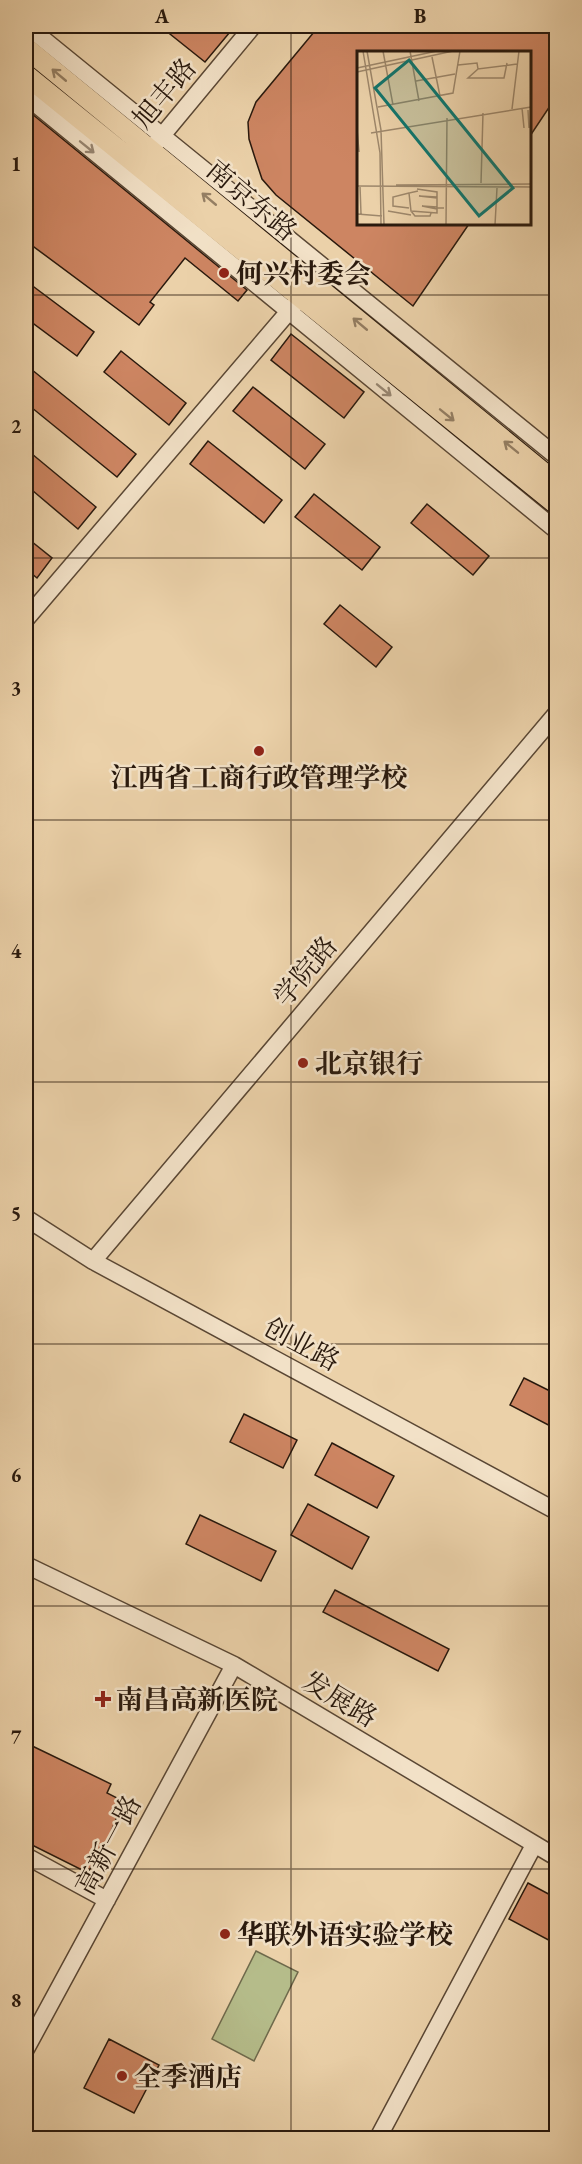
<svg xmlns="http://www.w3.org/2000/svg" width="582" height="2164" viewBox="0 0 582 2164" font-family="'EB Garamond','Noto Serif SC',serif">
<rect width="100%" height="100%" fill="#ebd1a9"/>
<filter id="stains"><feTurbulence type="fractalNoise" baseFrequency=".00333" numOctaves="4"/><feColorMatrix values="0 0 0 0 .2 0 0 0 0 .09 0 0 0 0 .02 0 0 0 .5 -.17"/></filter>
<radialGradient id="worn" r=".72"><stop offset=".6" stop-color="#630" stop-opacity="0"/><stop offset="1" stop-color="#630" stop-opacity=".3"/></radialGradient>
<!-- green -->
<path fill="#b5bc8a" stroke="#6f6a4c" stroke-width="1.5" d="M256 1951 298 1972 254 2061 212 2039Z"/>
<!-- building -->
<path fill="#cd8562" stroke="#29190d" stroke-width="1.5" d="M160 26H235L205 62Z
M319 26H556V97L530 136V52H358V224H469L413 306 276 195 262 179 255 158 249 139 248 122 256 102Z
M26 109 247 290 238 301 185 258 150 302 154 305 139 325 26 241Z
M26 281 94 332 77 356 26 318Z
M291 334 364 392 344 418 271 360Z
M121 351 186 403 169 425 104 372Z
M26 365 136 454 117 477 26 403Z
M253 387 325 444 305 469 233 411Z
M208 441 282 500 264 523 190 464Z
M26 449 96 507 78 529 26 485Z
M314 494 380 547 362 570 295 517Z
M427 504 489 556 473 575 411 523Z
M26 537 52 558 37 578 26 569Z
M340 605 392 647 376 667 324 624Z
M524 1378 556 1394V1429L510 1405Z
M244 1414 297 1440 283 1468 230 1442Z
M332 1443 394 1476 377 1508 315 1475Z
M308 1504 369 1537 352 1569 291 1535Z
M200 1515 276 1551 261 1581 186 1544Z
M335 1590 449 1649 438 1671 323 1612Z
M26 1743 111 1784 107 1793 123 1801 106 1845 101 1846 88 1873 26 1842Z
M528 1883 556 1898V1944L509 1919Z
M109 2039 159 2065 134 2113 84 2088Z"/>
<g fill="none" stroke-linecap="round" stroke-linejoin="round">
<defs>
<path id="minor" d="M27 26 556 456
M26 96 556 530
M156 143 253 26
M26 619 296 303
M26 1218 93 1261 556 1511
M93 1261 556 714
M26 1565 234 1665 556 1857
M26 1856 107 1900
M26 2049 234 1665
M378 2138 534 1845"/>
<path id="major" d="M26 48 556 483
M26 75 556 504"/>
</defs>
<!-- minor casing -->
<use href="#minor" stroke="#5a4734" stroke-width="19"/>
<!-- major casing -->
<use href="#major" stroke="#29190d" stroke-width="22"/>
<!-- minor -->
<use href="#minor" stroke="#f2e1c7" stroke-width="16"/>
<!-- major -->
<use href="#major" stroke="#ebd1a9" stroke-width="20"/>
</g>
<!-- one-way arrows -->
<defs><path id="oneway-shaft" d="M-6 0H5M1.5-3L5.5 0L1.5 3" fill="none" stroke-width="1.6" stroke-linecap="round" stroke-linejoin="round" transform="scale(1.5)"/></defs>
<g stroke="#947e63">
<use href="#oneway-shaft" transform="translate(59 75) rotate(-140)"/>
<use href="#oneway-shaft" transform="translate(209 199) rotate(-140)"/>
<use href="#oneway-shaft" transform="translate(360 324) rotate(-140)"/>
<use href="#oneway-shaft" transform="translate(447 415) rotate(39)"/>
<use href="#oneway-shaft" transform="translate(511 447) rotate(-141)"/>
</g>
<g stroke="#988773">
<use href="#oneway-shaft" transform="translate(87 147) rotate(39)"/>
<use href="#oneway-shaft" transform="translate(384 390) rotate(39)"/>
</g>
<!-- grid -->
<path fill="none" stroke="#29190d" stroke-width="1.5" stroke-opacity="0.55" d="M291 26V2138M26 295H556M26 558H556M26 820H556M26 1082H556M26 1344H556M26 1606H556M26 1869H556"/>
<!-- markers -->
<g fill="#8f2418" stroke="#f2e1c7" stroke-width="2">
<circle cx="224" cy="273" r="6"/>
<circle cx="259" cy="751" r="6"/>
<circle cx="303" cy="1063" r="6"/>
<path d="M100 1690h6v6h6v6h-6v6h-6v-6h-6v-6h6z"/>
<circle cx="225" cy="1934" r="6"/>
<circle cx="122" cy="2076" r="6"/>
</g>
<g text-anchor="middle" dominant-baseline="central" stroke-width="5" stroke-linejoin="round" paint-order="stroke">
<!-- street labels -->
<g font-size="27" fill="#29190d" stroke="#f2e1c7">
<text transform="translate(164 93) rotate(-50)">旭丰路</text>
<text transform="translate(252 200) rotate(40)">南京东路</text>
<text transform="translate(305 971) rotate(-50)">学院路</text>
<text transform="translate(302 1344) rotate(28)">创业路</text>
<text transform="translate(340 1699) rotate(31)">发展路</text>
<text transform="translate(108 1845) rotate(-62)">高新一路</text>
</g>
<!-- poi labels -->
<g font-size="27" font-weight="bold" fill="#29190d" stroke="#f2e1c7" text-anchor="start">
<text x="236" y="273">何兴村委会</text>
<text x="259" y="777" text-anchor="middle">江西省工商行政管理学校</text>
<text x="315" y="1063">北京银行</text>
<text x="116" y="1699">南昌高新医院</text>
<text x="237" y="1934">华联外语实验学校</text>
<text x="134" y="2076">全季酒店</text>
</g>
</g>
<!-- overview -->
<g transform="translate(357 51)">
<rect width="174" height="174" fill="#ebd1a9"/>
<path fill="none" stroke="#9d876b" stroke-width="1.5" d="M6 0 23 102 24 174M10 0 24 79 27 174M26 0 36 54M53 0 62 50M75 6 83 45M101 14 120 12 121 18 160 13M0 17 80 0M121 18 111 27H147L150 12M0 21 96 0M59 30 98 23M21 56 96 42 103 0M165 57 167 77M155 58 162 0M171 59 172 77M0 78 2 101M14 82 174 56M124 132 126 62M39 134 174 133M0 135 174 136M3 135 4 163M60 138 80 141V157H87M61 140 52 142 54 160 80 162V157M52 142 36 146V155L52 157M80 147 62 145 80 146M80 156 65 155 80 158M31 160 54 164M54 160 58 165H73L74 162M0 163 25 165M89 174 90 67M138 174 140 137"/>
<path fill="#0f766e" fill-opacity="0.15" stroke="#0f766e" stroke-width="3" d="M52 9 156 137 122 165 18 37Z"/>
<rect width="174" height="174" fill="none" stroke="#29190d" stroke-width="3"/>
</g>
<!-- margin -->
<rect width="582" height="2164" fill="none" stroke="#ebd1a9" stroke-width="66"/>
<rect x="33" y="33" width="516" height="2098" fill="none" stroke="#29190d" stroke-width="2"/>
<g font-size="20" text-anchor="middle" font-weight="bold" fill="#29190d">
<text x="162" y="23">A</text>
<text x="420" y="23">B</text>
<text x="16" y="171">1</text>
<text x="16" y="433">2</text>
<text x="16" y="695">3</text>
<text x="16" y="958">4</text>
<text x="16" y="1220">5</text>
<text x="16" y="1482">6</text>
<text x="16" y="1744">7</text>
<text x="16" y="2007">8</text>
</g>
<rect width="100%" height="100%" filter="url(#stains)"/>
<rect width="100%" height="100%" fill="url(#worn)"/>
</svg>
